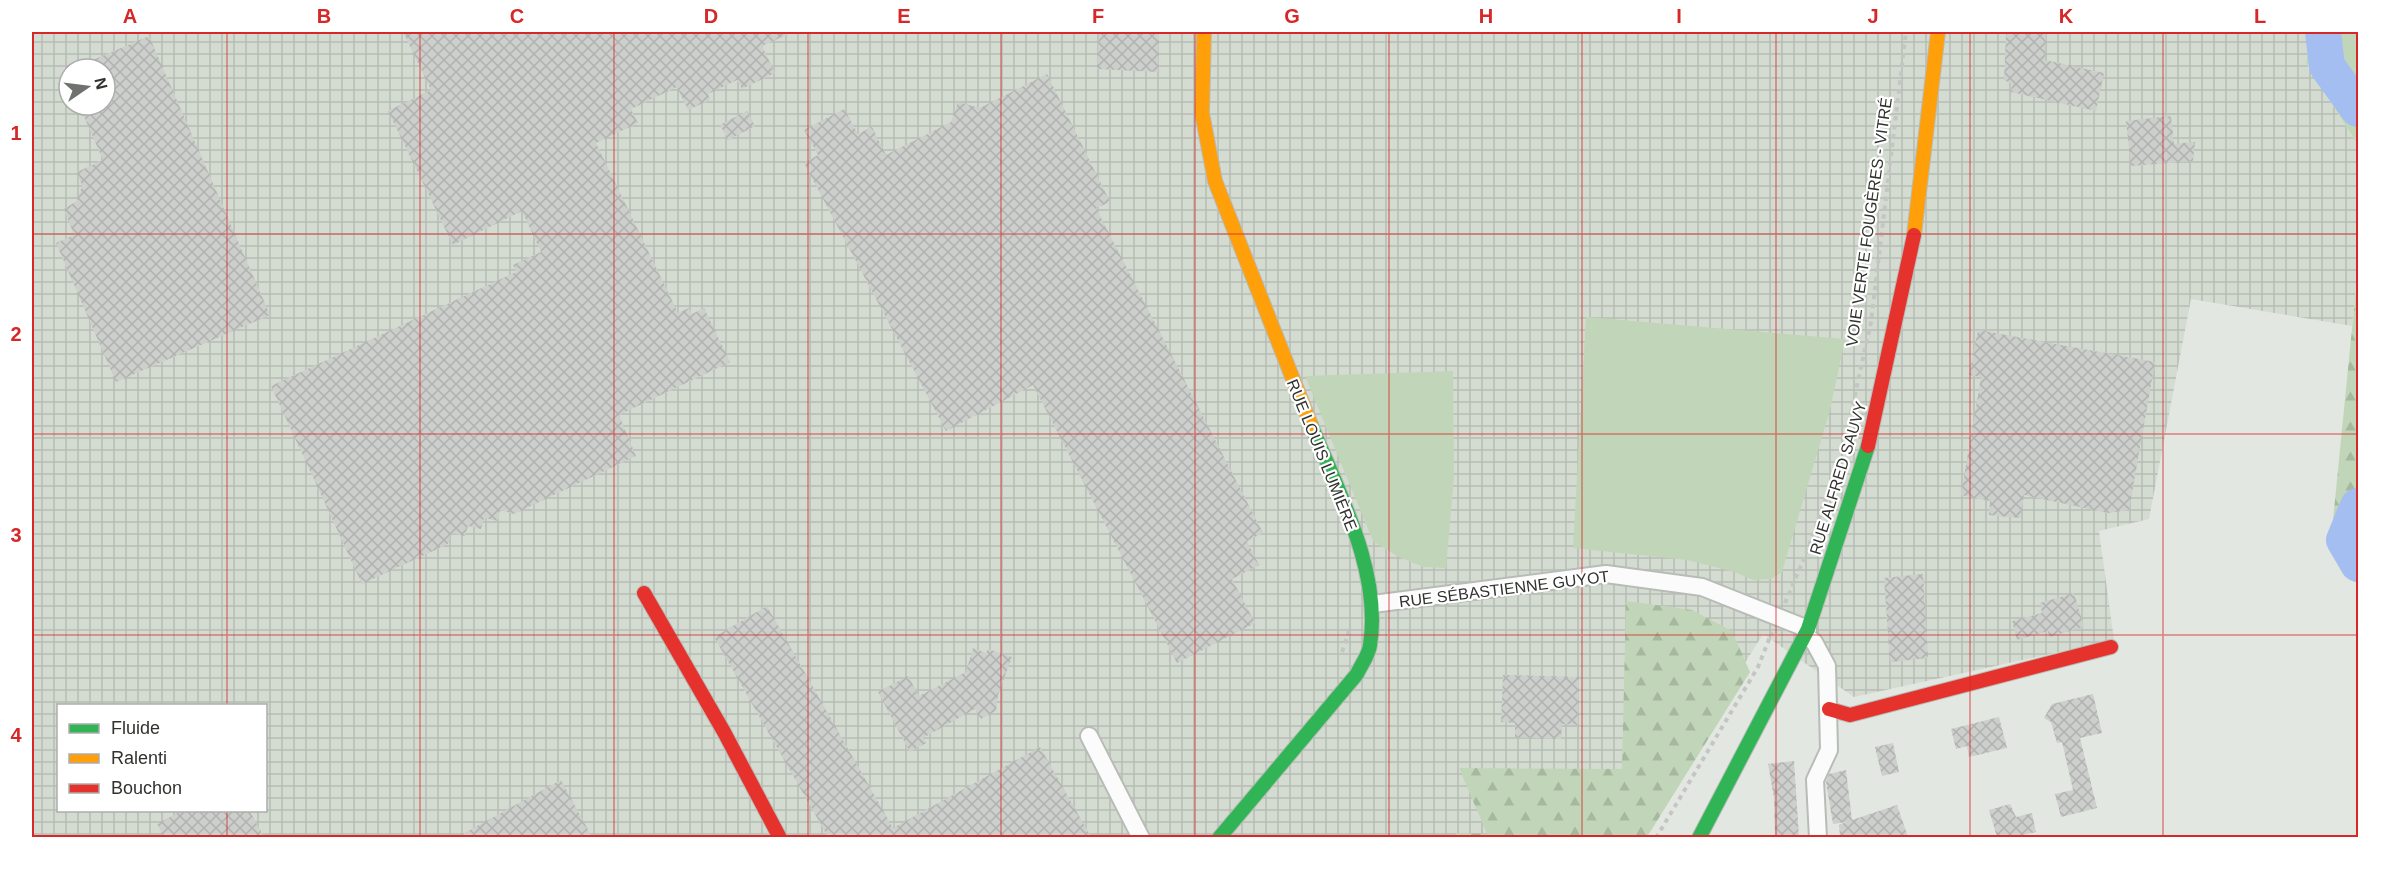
<svg xmlns="http://www.w3.org/2000/svg" width="2390" height="869" viewBox="0 0 2390 869" font-family="Arial,sans-serif">
<defs>
<pattern id="industrial-grid" width="8" height="8" patternUnits="userSpaceOnUse" patternTransform="scale(1.5)"><rect width="8" height="8" fill="#d4dcd1"/><path d="M0 4h8M4 0v8" fill="none" stroke="#b6bdb4"/></pattern>
<pattern id="forest-firs" width="22" height="20" patternUnits="userSpaceOnUse" patternTransform="scale(1.5)"><rect width="22" height="20" fill="#c1d6b8"/><path d="M5 1l3.5 6h-7zM16 11l3.5 6h-7z" fill="#a6b89e"/></pattern>
<pattern id="building-cross-hatch" width="8" height="8" patternUnits="userSpaceOnUse" patternTransform="scale(1.5)"><rect width="8" height="8" fill="#cccfcb"/><path d="M0 0l8 8M0 8l8-8" fill="none" stroke="#b0b2af"/></pattern>
</defs>
<rect width="100%" height="100%" fill="#e3e7e2"/>
<!-- industrial -->
<path fill="url(#industrial-grid)" fill-rule="evenodd" d="M32 32H2312L2306 63 2358 145V268L2352 326 2191 299 2149 519 2099 531 2114 640 1854 697 1763 634 1637 837H32ZM69 69H105V105H69ZM58 706H266V810H58Z"/>
<!-- green -->
<path fill="#c1d6b8" d="M2312 32H2358V145L2306 63Z
M1586 317 1845 339 1830 410 1782 572 1771 579 1753 580 1735 572 1687 560 1573 548Z
M1453 371 1454 477 1446 568 1423 567 1397 556 1373 541 1305 376Z"/>
<!-- forest -->
<path fill="url(#forest-firs)" d="M2358 268V579L2332 530Z
M1626 601 1692 610 1732 631 1750 672 1647 837H1456V833L1487 834 1459 768 1622 769Z"/>
<g fill="none" stroke-linecap="round" stroke-linejoin="round">
<!-- river -->
<path stroke="#a5bef1" stroke-width="36" d="M2323 32 2327 66 2358 109
M2358 506 2344 540 2358 564"/>
</g>
<!-- building -->
<path fill="url(#building-cross-hatch)" d="M403 32H793L762 46 775 73 742 89 737 80 708 94 710 100 688 110 677 87 631 109 638 123 596 143 678 313 689 308 692 314 704 308 730 362 619 415 636 456 514 514 500 510 498 521 484 518 481 529 468 526 465 536 451 533 448 544 362 584 271 386 516 272 513 265 541 252 522 211 453 245 388 111 431 90Z
M1099 32H1159L1158 72 1097 69Z
M2006 32H2046L2045 60 2104 73 2096 111 2011 92 2012 84 2004 80Z
M149 36 270 315 116 382 56 243 74 235 64 209 77 201 82 186 77 172 103 160 79 105H105V69H72Z
M1047 74 1110 202 1096 208 1263 533 1247 541 1259 565 1232 579 1255 623 1177 663 1033 385 946 431 804 163 818 155 804 130 844 109 858 134 872 127 886 155 951 122 958 102 980 108Z
M747 111 755 126 728 140 720 125Z
M2171 116 2174 144 2195 142 2193 161 2131 166 2126 121Z
M1978 330 2155 362 2129 510 2108 513 2024 495 2020 518 1989 515 1990 501 1961 495 1981 377 1969 375Z
M1923 574 1928 658 1890 662 1884 578Z
M2074 593 2084 627 2049 637 2048 631 2017 640 2012 621 2042 613 2040 603Z
M767 606 893 828 1040 747 1091 837H828L714 637Z
M973 648 986 653 988 649 1012 657 998 695 996 711 981 719 975 709 923 738 926 743 910 752 878 692 908 676 919 696 966 672Z
M1503 675 1579 677 1578 725 1562 724 1561 739 1515 737V723L1501 722Z
M2093 694 2102 733 2080 738 2097 808 2061 817 2055 794 2073 790 2062 742 2057 743 2051 722 2044 718 2052 704Z
M1999 717 2007 748 1969 757 1967 746 1956 749 1951 729Z
M1893 743 1899 772 1882 776 1875 747Z
M1794 761 1799 837H1775L1774 798 1768 764Z
M1846 770 1852 820 1897 805 1908 837H1840L1839 825 1846 822 1833 824 1826 782 1829 774Z
M561 780 592 837H457Z
M2010 804 2016 817 2032 813 2036 832 2015 837H1997L1989 810Z
M183 810H249L264 837H164L157 824Z"/>
<g fill="none" stroke-linecap="round" stroke-linejoin="round">
<defs>
<path id="street" d="M1373 604 1606 574 1702 587 1808 629
M1805 635 1814 642 1827 666 1829 750 1815 780 1818 838
M1089 736 1141 838"/>
<path id="fast" d="M1219 838 1357 674C1361 665 1369 655 1370 645 1382 572 1338 491 1311 425
M1699 838 1808 629 1868 446"/>
<path id="slow" d="M1204 32 1202 113 1215 181 1311 425
M1914 235 1938 32"/>
<path id="jam" d="M1868 446 1914 235
M644 593 724 732 780 838
M1829 709 1850 715 2111 647"/>
</defs>
<!-- street casing -->
<use href="#street" stroke="#b8bcb7" stroke-width="20"/>
<!-- fast casing -->
<use href="#fast" stroke="#b8bcb7" stroke-width="16"/>
<!-- slow casing -->
<use href="#slow" stroke="#b8bcb7" stroke-width="16"/>
<!-- jam casing -->
<use href="#jam" stroke="#b8bcb7" stroke-width="16"/>
<!-- path -->
<path stroke="#c5c6c4" stroke-width="4" stroke-dasharray="4.5 4.5" stroke-linecap="butt" d="M1843 449 1871 322 1906 32
M1785 603 1806 554 1835 473
M1342 652 1349 631
M1656 838 1758 667 1772 632"/>
<!-- street -->
<use href="#street" stroke="#fbfbfb" stroke-width="16"/>
<!-- fast -->
<use href="#fast" stroke="#30b455" stroke-width="14"/>
<!-- slow -->
<use href="#slow" stroke="#ff9f0a" stroke-width="14"/>
<!-- jam -->
<use href="#jam" stroke="#e5322d" stroke-width="14"/>
</g>
<!-- grid -->
<path fill="none" stroke="#d62828" stroke-width="1.5" stroke-opacity="0.55" d="M227 32V706M420 32V838M614 32V838M808 32V838M1001 32V838M1195 32V838M1389 32V838M1582 32V838M1776 32V838M1970 32V838M2163 32V838M32 234H2358M32 434H2358M32 635H2358M227 810V838"/>
<g text-anchor="middle" dominant-baseline="central" stroke-width="4.5" stroke-linejoin="round" paint-order="stroke">
<!-- street labels -->
<g font-size="16" fill="#31332f" stroke="#fff">
<text transform="translate(1869 222) rotate(-82)">VOIE VERTE FOUGÈRES - VITRÉ</text>
<text transform="translate(1322 455) rotate(68)">RUE LOUIS LUMIÈRE</text>
<text transform="translate(1838 478) rotate(-73)">RUE ALFRED SAUVY</text>
<text transform="translate(1504 589) rotate(-7)">RUE SÉBASTIENNE GUYOT</text>
</g>
</g>
<!-- border -->
<rect width="2390" height="869" fill="none" stroke="#ffffff" stroke-width="66"/>
<!-- legend -->
<rect x="57" y="704" width="210" height="108" fill="#ffffff" stroke="#adadac" stroke-width="1.5"/>
<rect x="69" y="724" width="30" height="9" fill="#30b455" stroke="#adadac" stroke-width="1.5"/>
<text x="111" y="734" font-size="18" fill="#31332f">Fluide</text>
<rect x="69" y="754" width="30" height="9" fill="#ff9f0a" stroke="#adadac" stroke-width="1.5"/>
<text x="111" y="764" font-size="18" fill="#31332f">Ralenti</text>
<rect x="69" y="784" width="30" height="9" fill="#e5322d" stroke="#adadac" stroke-width="1.5"/>
<text x="111" y="794" font-size="18" fill="#31332f">Bouchon</text>
<!-- north arrow -->
<g transform="translate(87 87) rotate(76)"><circle r="28" fill="#ffffff" stroke="#adadac" stroke-width="1.5"/>
<path d="M0-4.5L10 22L0 15L-10 22Z" fill="#6f726e"/>
<text y="-9" font-size="16" font-weight="bold" text-anchor="middle" fill="#31332f">N</text>
</g>
<rect x="33" y="33" width="2324" height="803" fill="none" stroke="#d62828" stroke-width="2"/>
<g font-size="20" text-anchor="middle" font-weight="bold" fill="#d62828">
<text x="130" y="23">A</text>
<text x="324" y="23">B</text>
<text x="517" y="23">C</text>
<text x="711" y="23">D</text>
<text x="904" y="23">E</text>
<text x="1098" y="23">F</text>
<text x="1292" y="23">G</text>
<text x="1486" y="23">H</text>
<text x="1679" y="23">I</text>
<text x="1873" y="23">J</text>
<text x="2066" y="23">K</text>
<text x="2260" y="23">L</text>
<text x="16" y="140">1</text>
<text x="16" y="341">2</text>
<text x="16" y="542">3</text>
<text x="16" y="742">4</text>
</g>
</svg>
